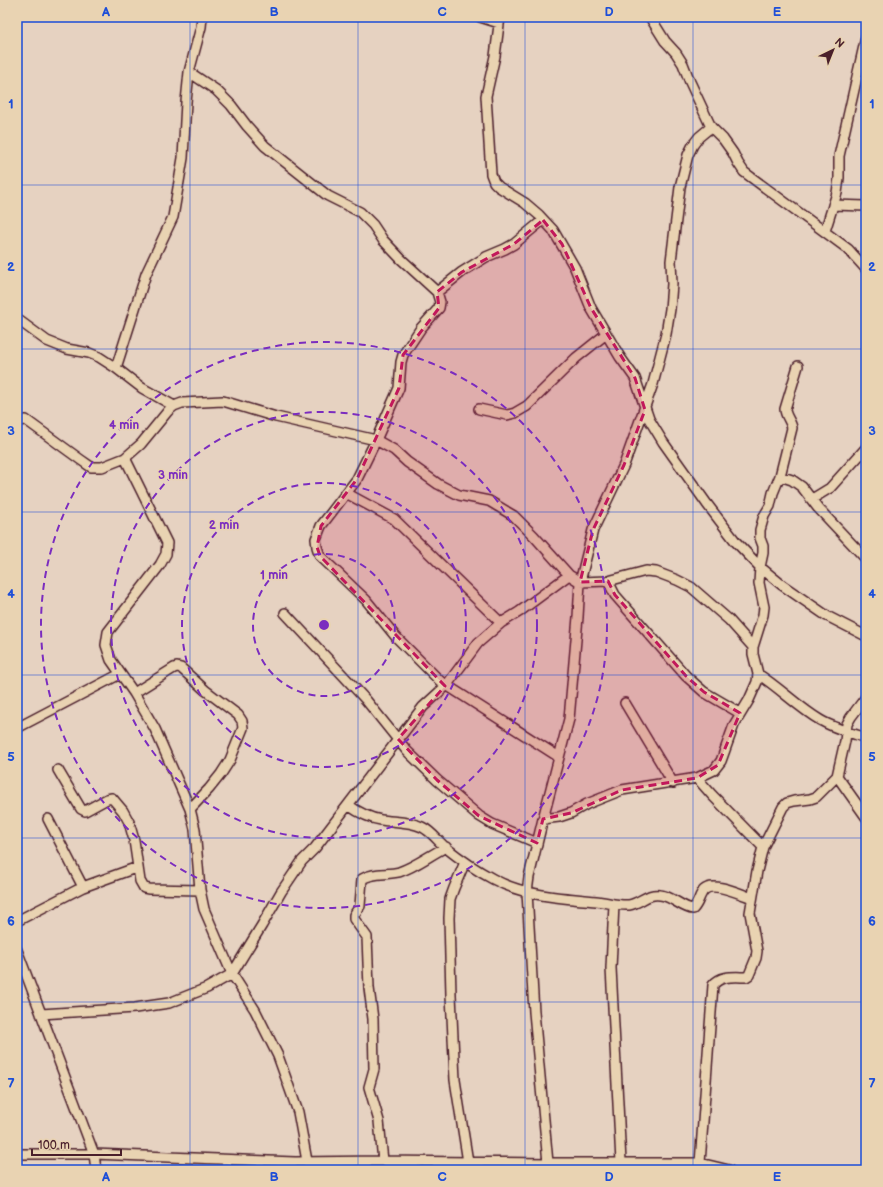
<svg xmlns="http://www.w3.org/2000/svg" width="883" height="1187" viewBox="0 0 883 1187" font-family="'Balsamiq Sans',sans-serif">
<rect width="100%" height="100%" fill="#e6d2c1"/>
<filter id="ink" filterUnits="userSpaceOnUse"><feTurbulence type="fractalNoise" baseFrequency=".025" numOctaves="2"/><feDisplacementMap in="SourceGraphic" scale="8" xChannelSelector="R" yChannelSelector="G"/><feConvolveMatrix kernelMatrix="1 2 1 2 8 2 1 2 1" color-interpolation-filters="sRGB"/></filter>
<g filter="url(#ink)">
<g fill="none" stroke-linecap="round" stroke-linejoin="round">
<defs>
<path id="minor" d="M480 17 499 23
M500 17 495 56 486 96 491 174 494 182 499 187 525 203 539 215 553 230 575 268 591 308 620 357 635 378 649 419 663 442 707 504 736 542 760 567 782 585 827 616 866 636
M650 17 665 41 676 53 683 64 690 82 711 127 723 139 733 153 738 163 744 172 848 249 866 269
M189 72 216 90 231 105 247 126 265 146 328 196 360 212 373 225 383 240 401 259 437 292 440 302 439 308 421 328 403 355 401 362 399 388 376 440 357 479 321 526 316 539 317 547 320 556 366 600 396 637 440 681 559 757
M711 127 699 137 693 145 688 155 680 187 671 261 672 284 670 309 666 334 653 384 624 465 593 530 580 582 608 581 646 571 656 572 677 580 691 587 729 620 753 647
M833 205 866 206
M825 231 837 193 839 178V156L866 37
M437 292 462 272 486 257 505 249 514 244 543 220
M17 319 47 341 67 349 89 353 99 357 116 368 142 388 174 406
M116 368 146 274 173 217 183 158 186 102 189 72 201 27 202 17
M479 409 507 415 515 413 527 406 576 358 606 334
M17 421 26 420 81 460 91 467H102L125 458 141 444 168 411 174 406 182 403 223 401 276 417 376 440 394 450 407 462 438 484 459 495 489 501 514 516 534 536 569 575 580 582 578 617 569 719 543 819 529 877 527 892 534 1012 548 1163
M125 458 167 543 166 554 160 565 108 632 106 645 111 660 134 693 155 729 190 809 195 829 200 890 204 909 232 974 255 1010 278 1056 298 1112 307 1161
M780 476 792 428C791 421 785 416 785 409L798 366
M346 493 394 519 501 623
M812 499 830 488 866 448
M608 581 615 595 686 676 704 692 740 713
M285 613 366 700 407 751 437 780 479 816 492 824 537 843
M758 674C780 688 798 707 820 720 834 728 851 733 866 738
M134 693 174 668 177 667 181 668 205 690 238 715 242 721 243 728 230 760 221 774 209 789 190 809
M625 703 673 783
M17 728 120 674
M58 770 81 809 85 811 107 799 112 798 123 811 129 822 134 840 140 881 144 888 149 889 200 890
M837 776 866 817
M697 778 712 795 763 847
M348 805C358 812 368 818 381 820 394 822 409 821 422 827 431 831 438 841 445 847 460 859 476 870 493 879 524 896 562 898 596 901 607 902 618 906 629 905 641 903 647 893 660 895 672 896 682 908 693 909 699 903 699 895 704 890 713 881 741 894 752 898
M48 819 83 887
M543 819 559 817 571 813 587 804 622 790 697 778 714 770 721 761 734 725 749 700 757 682 758 674 753 654V647L763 615 764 607 759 583 760 567 763 553V546L760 538V530L764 516 770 506 773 493 780 476 792 480 802 487 818 508 866 559
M465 862 454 888 450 899 449 918 451 995 455 1080 468 1162
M614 904 611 968 621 1162
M17 921 83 887 138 867
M17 950 94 1154 96 1170
M41 1014 135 1008 169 1003 207 988 232 974 262 925 281 892 302 861 315 848 423 707 446 686 478 643 501 623 519 612 569 575
M17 1154H94L295 1162 383 1161 548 1163H700L729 1170
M383 1161 379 1121 369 1087 374 1069 373 1019 369 988 367 937 354 919V915L360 906 362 879C373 872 387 875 399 872 415 867 430 855 446 847
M700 1163 713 985C721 975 734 977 746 977L749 975 756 958 757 951 750 913 757 871 763 847 783 807 787 803 794 801 810 799 816 797 837 776 845 741 847 724 851 717 866 697"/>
</defs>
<!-- minor casing -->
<use href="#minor" stroke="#4a1f2b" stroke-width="12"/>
<!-- minor -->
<use href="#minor" stroke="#e9d3b2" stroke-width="9"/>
</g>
</g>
<!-- marked area -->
<path fill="#c2185b" fill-opacity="0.2" stroke="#c2185b" stroke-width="3" stroke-dasharray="8 5" stroke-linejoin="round" d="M543 220 562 244 591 308 635 378 645 410 624 465 593 530 580 582 608 581 615 595 686 676 704 692 740 713 718 765 697 778 622 790 571 813 543 819 537 843 479 816 437 780 398 739 445 686 320 556 317 547 321 526 357 479 399 388 403 355 439 308 437 292 462 272 514 244Z"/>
<!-- grid -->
<path fill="none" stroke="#1d4ed8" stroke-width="1" stroke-opacity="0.55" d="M190 17V1170M358 17V1170M525 17V1170M693 17V1170M17 185H866M17 349H866M17 512H866M17 675H866M17 838H866M17 1002H866"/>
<!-- distance rings -->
<g fill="none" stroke="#7b2cbf" stroke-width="2" stroke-dasharray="7 5">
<circle cx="324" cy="625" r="71"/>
<circle cx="324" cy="625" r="142"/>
<circle cx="324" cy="625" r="213"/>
<circle cx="324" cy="625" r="283"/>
</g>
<circle cx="324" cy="625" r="6" fill="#7b2cbf" stroke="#e9d3b2" stroke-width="2"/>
<g font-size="12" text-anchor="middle" font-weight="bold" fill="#7b2cbf" stroke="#e9d3b2" stroke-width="3" stroke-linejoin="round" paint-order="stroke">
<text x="124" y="429">4 min</text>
<text x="173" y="479">3 min</text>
<text x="224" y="529">2 min</text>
<text x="274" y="579">1 min</text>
</g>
<!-- margin -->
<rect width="883" height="1187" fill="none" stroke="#e9d3b2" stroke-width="44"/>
<!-- north arrow -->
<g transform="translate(833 50) rotate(43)" stroke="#e9d3b2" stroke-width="3" paint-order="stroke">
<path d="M0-3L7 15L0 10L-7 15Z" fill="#4a1f2b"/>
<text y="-6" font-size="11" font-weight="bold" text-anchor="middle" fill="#4a1f2b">N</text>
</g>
<!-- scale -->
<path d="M32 1149v6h89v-6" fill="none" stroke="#4a1f2b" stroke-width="2"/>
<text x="38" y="1149" font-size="12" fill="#4a1f2b" stroke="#e9d3b2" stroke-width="3" paint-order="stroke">100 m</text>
<rect x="22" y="22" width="839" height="1143" fill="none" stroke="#1d4ed8" stroke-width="1.5"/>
<g font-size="13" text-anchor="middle" font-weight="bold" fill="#1d4ed8">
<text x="106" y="16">A</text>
<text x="274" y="16">B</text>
<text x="442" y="16">C</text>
<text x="609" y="16">D</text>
<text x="777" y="16">E</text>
<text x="11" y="108">1</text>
<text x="872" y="108">1</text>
<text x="11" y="271">2</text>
<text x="872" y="271">2</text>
<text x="11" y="435">3</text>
<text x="872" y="435">3</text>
<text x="11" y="598">4</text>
<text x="872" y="598">4</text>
<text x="11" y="761">5</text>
<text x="872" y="761">5</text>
<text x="11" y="925">6</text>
<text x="872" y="925">6</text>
<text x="11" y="1088">7</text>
<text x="872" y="1088">7</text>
<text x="106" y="1181">A</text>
<text x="274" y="1181">B</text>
<text x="442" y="1181">C</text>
<text x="609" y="1181">D</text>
<text x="777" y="1181">E</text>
</g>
</svg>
